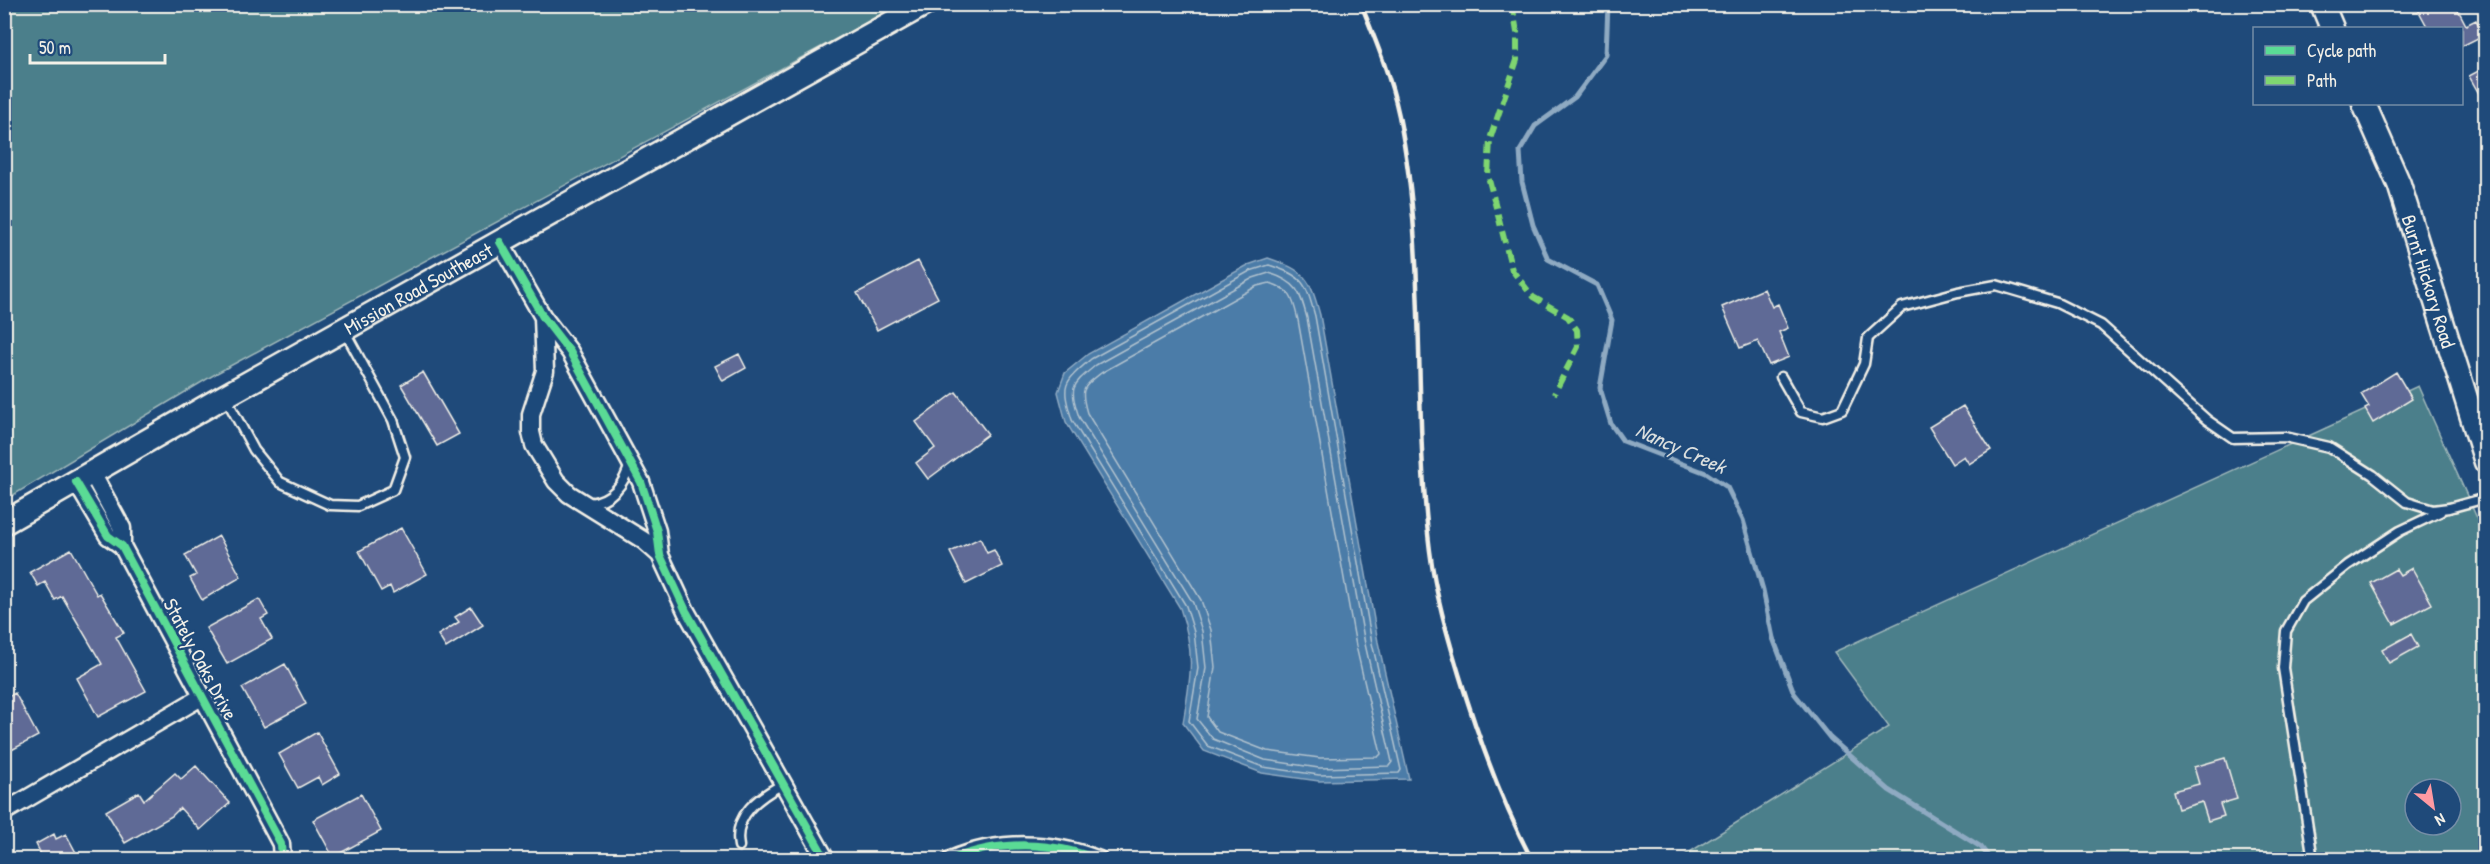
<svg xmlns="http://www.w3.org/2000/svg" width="2490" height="864" viewBox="0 0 2490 864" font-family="'Patrick Hand',sans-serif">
<rect width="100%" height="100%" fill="#1f4a7a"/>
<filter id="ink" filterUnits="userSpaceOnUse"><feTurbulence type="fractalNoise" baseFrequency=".0167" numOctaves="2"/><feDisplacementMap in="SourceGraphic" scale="12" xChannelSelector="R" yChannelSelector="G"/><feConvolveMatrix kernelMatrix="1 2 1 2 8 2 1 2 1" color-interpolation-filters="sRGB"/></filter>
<g filter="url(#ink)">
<!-- green -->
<path fill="#4c7f8b" stroke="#a0b8ba" stroke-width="1.5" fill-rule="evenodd" d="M4 5 5 4 899 5 217 373 5 500Z
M2418 386 2485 536V859L1677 860 1889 727 1834 652ZM2415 789H2451V825H2415Z"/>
<!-- water -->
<path fill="#4b7ba8" stroke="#8faac2" stroke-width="1.5" d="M1268 258C1306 271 1310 278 1320 315L1378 642 1409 779 1319 781 1262 773 1204 751 1183 723C1191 676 1196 655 1180 608L1066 422 1058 392 1065 373 1088 354 1248 265Z"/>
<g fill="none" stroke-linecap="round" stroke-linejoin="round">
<!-- shore -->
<path stroke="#b0c2ce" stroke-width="1.5" d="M1269 265C1304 276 1306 283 1315 316L1372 643 1401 770 1399 773 1319 775 1263 767 1208 746 1189 721 1198 668 1194 632 1186 606 1072 420C1061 384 1063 383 1091 359L1250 271Z
M1269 273C1297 282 1300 291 1307 318L1365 644 1392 762 1389 766 1319 768 1265 760 1213 739 1197 719 1206 668 1202 631 1193 603 1079 417C1069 386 1071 386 1096 365L1253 278Z
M1270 283C1292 290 1293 299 1298 320L1356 646 1381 754 1378 757 1320 758 1267 751 1218 732 1207 717 1215 667 1211 630 1201 600 1087 413C1080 389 1082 388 1101 373L1257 286Z"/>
<!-- stream -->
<path stroke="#8faac2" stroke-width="5" d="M1608 4 1606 55 1575 97 1535 126 1520 151 1522 182 1533 225 1548 259 1597 285 1612 320 1600 388 1611 424 1623 441 1706 473 1727 487 1743 520 1763 590 1773 638 1794 693 1830 738 1889 790 1981 847 1991 860"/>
</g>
<!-- building -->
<path fill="#5f6b96" stroke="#f4f1e8" stroke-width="1.5" d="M2415 4H2455L2466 25 2476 20 2484 35 2462 46V28H2428Z
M2486 67V106L2469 76Z
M918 261 938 298 877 330 857 293Z
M1764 289 1772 307 1778 304 1788 328 1779 332 1789 357 1769 365 1758 341 1740 348 1722 307Z
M739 354 746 368 723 381 715 366Z
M423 372 459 434 437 446 401 385Z
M2396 372 2412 399 2373 423 2365 409 2369 407 2361 394Z
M956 392 988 434 928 479 916 463 935 448 916 422Z
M1963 406 1991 450 1969 464 1964 456 1952 464 1929 427Z
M401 528 427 574 393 593 390 586 381 591 359 551Z
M219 536 241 577 202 600 190 578 196 575 185 555Z
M980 538 987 553 994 550 1002 566 966 584 950 552Z
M71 549 97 595 100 593 124 633 116 637 146 691 98 717 77 678 102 664 62 596 55 600 45 582 38 586 30 572Z
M2412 568 2432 604 2394 624 2371 583 2396 569 2400 575Z
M259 599 268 615 261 619 272 639 227 664 206 628Z
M471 607 483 625 446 648 438 635 459 622 455 617Z
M2411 634 2418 647 2389 663 2382 650Z
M285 664 306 704 264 727 242 688Z
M15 693 38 736 4 754V699Z
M317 732 340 774 322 785 318 777 298 788 279 754Z
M2225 758 2237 799 2220 804 2224 816 2208 821 2202 802 2178 809 2173 791 2199 784 2194 767Z
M196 766 230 803 200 830 180 808 172 816 125 843 106 811 139 792 144 800 175 773 181 779Z
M361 794 381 831 333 857 313 820Z
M54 834 56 839 66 834 80 860H44L36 844Z"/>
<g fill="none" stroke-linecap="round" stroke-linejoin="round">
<defs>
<path id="lane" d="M1781 377 1801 412 1823 417 1842 410 1864 364 1868 338 1902 307 1958 292 1996 285 2057 303 2101 325 2207 420 2233 438 2285 437 2329 447 2373 475 2407 502 2433 510 2449 508 2486 498
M226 398 254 450 280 482 330 505 358 506 393 490 405 457 393 420 344 330
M589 503C611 501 625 484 630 463
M739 846C733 815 759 797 783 784
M2313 860 2283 668 2286 631 2303 601 2348 565 2400 531 2440 512"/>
<path id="street" d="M500 242 543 317 570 352 641 482 657 531 660 555 686 611 826 860
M543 317 545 371 531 414V432L534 445 556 481 569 494 643 540 660 555
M92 473 122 528V546
M76 482 108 536 122 546 281 844 282 860
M4 812 203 696
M951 860C997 840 1053 841 1099 860"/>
<g id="secondary">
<path d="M2322 4 2332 28"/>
<path id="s1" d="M2364 104 2399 184 2486 462"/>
<path id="s2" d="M4 523 225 396 925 4"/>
</g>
</defs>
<!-- lane casing -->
<use href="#lane" stroke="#f4f1e8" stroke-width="13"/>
<!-- street casing -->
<use href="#street" stroke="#f4f1e8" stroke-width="21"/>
<!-- secondary casing -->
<use href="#secondary" stroke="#f4f1e8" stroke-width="27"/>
<!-- lane -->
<use href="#lane" stroke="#1f4a7a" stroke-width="8"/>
<!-- street -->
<use href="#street" stroke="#1f4a7a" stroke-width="16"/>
<!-- secondary -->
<use href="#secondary" stroke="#1f4a7a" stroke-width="22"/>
<!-- rail -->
<path stroke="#f4f1e8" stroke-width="4.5" d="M1361 4C1376 41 1391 78 1399 116 1428 259 1412 407 1430 551 1435 592 1447 634 1459 674 1478 737 1501 801 1532 860"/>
<!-- quiet -->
<path stroke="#7fd670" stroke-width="6" stroke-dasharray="12 6" stroke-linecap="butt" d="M1512 4 1517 32V60L1490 139 1488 176 1512 270 1533 297 1568 317 1577 330 1578 347 1554 394"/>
<defs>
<path id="cycleway" d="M500 242 543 317 570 352 641 482 657 531 660 555 686 611 826 860
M76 482 108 536 122 546 281 844 282 860
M951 860C997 840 1053 841 1099 860"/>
</defs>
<!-- cycleway casing -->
<use href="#cycleway" stroke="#1f4a7a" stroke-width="11"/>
<!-- cycleway -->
<use href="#cycleway" stroke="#5adb95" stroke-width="8"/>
</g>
</g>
<g text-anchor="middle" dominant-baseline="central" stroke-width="4.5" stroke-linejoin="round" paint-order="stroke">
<!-- street labels -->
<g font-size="20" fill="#f4f1e8" stroke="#1f4a7a">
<text stroke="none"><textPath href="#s1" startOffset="189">Burnt Hickory Road</textPath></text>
<text stroke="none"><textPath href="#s2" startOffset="476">Mission Road Southeast</textPath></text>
<text transform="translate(201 659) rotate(62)">Stately Oaks Drive</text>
</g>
<!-- water labels -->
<g font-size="21" font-style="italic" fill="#dbdfde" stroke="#1f4a7a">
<text transform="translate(1681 448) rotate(24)">Nancy Creek</text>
</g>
</g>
<!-- margin -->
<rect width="2490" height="864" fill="none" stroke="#1f4a7a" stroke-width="24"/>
<rect x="12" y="12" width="2466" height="840" fill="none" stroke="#f4f1e8" stroke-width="2" filter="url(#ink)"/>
<!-- legend -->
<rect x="2253" y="27" width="210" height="78" fill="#1f4a7a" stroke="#748da6" stroke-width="1.5"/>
<rect x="2265" y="46" width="30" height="9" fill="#5adb95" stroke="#748da6" stroke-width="1.5"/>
<text x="2307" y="57" font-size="18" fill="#f4f1e8">Cycle path</text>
<rect x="2265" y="76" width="30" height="9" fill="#7fd670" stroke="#748da6" stroke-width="1.5"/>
<text x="2307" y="87" font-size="18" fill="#f4f1e8">Path</text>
<!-- north arrow -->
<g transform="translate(2433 807) rotate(150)"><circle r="28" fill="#1f4a7a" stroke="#748da6" stroke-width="1.5"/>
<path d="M0-4.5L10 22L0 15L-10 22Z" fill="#ff9aa2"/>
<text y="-9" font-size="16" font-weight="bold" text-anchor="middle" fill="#f4f1e8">N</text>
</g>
<!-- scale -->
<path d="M30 54v9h135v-9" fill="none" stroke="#f4f1e8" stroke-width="3"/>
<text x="39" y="54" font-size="18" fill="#f4f1e8" stroke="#1f4a7a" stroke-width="4.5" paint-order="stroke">50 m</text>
</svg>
